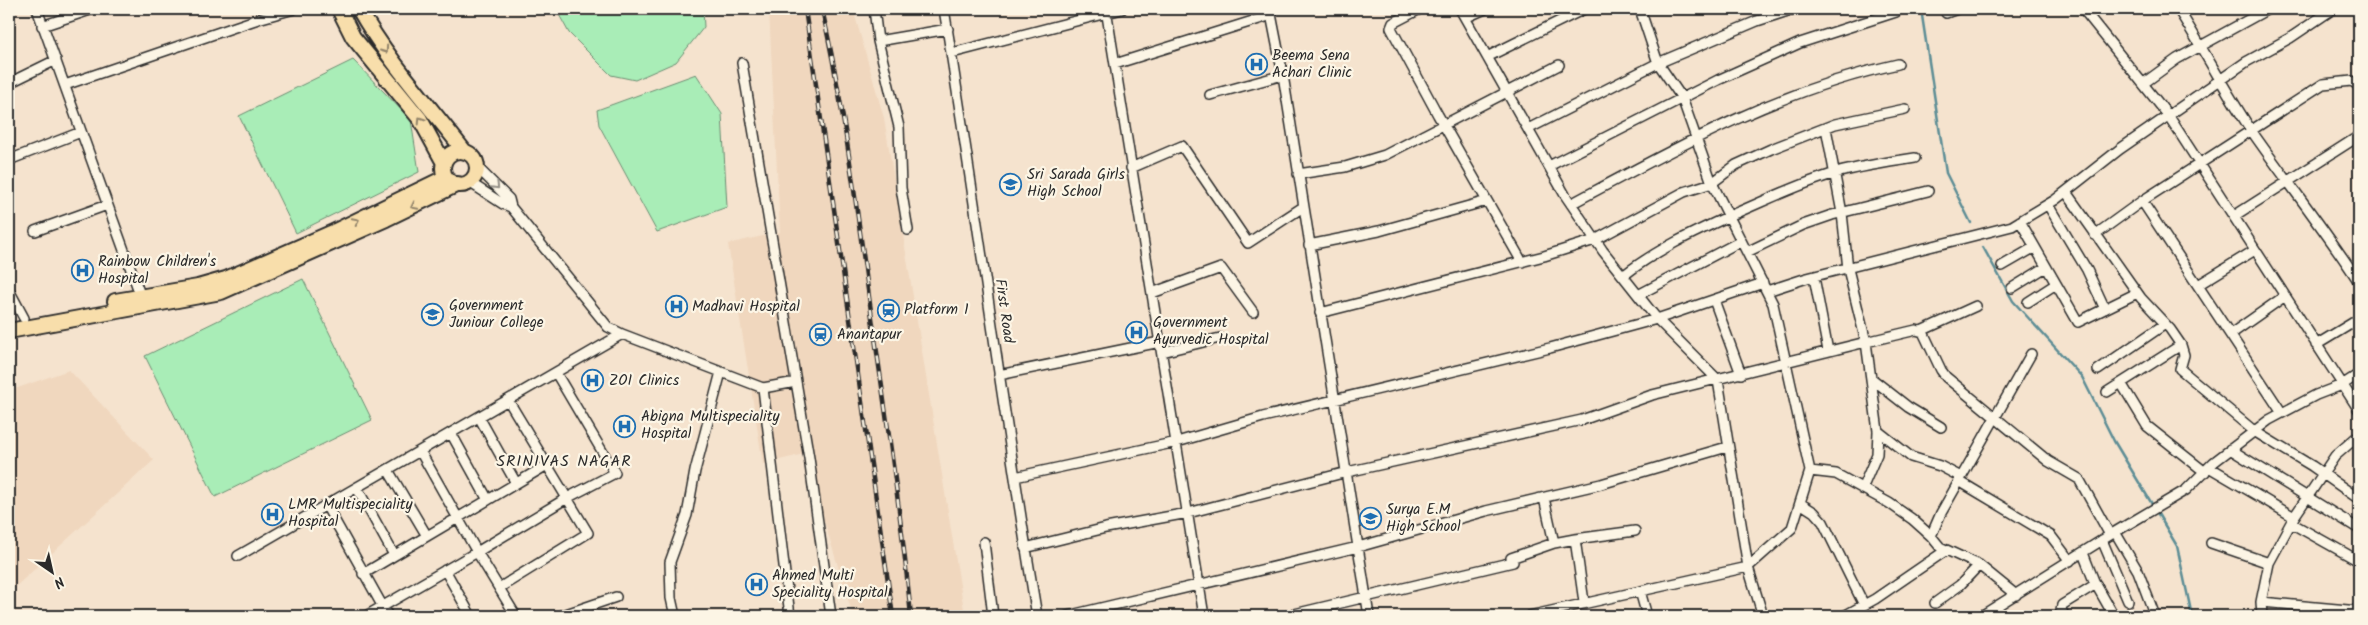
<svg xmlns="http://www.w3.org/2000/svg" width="2368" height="625" viewBox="0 0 2368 625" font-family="Kalam,sans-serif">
<rect width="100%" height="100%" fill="#f5e3ce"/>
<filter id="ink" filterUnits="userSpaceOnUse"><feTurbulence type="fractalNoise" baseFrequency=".02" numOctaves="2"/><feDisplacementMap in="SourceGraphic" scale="10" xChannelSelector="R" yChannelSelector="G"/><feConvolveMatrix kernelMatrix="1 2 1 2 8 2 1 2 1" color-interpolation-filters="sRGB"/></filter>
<g filter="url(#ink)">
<!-- built -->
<path fill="#f0d7be" d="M769 9H853L884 118 965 616H853L804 454 763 464 728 244 780 232Z
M69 370 154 460 14 588 9 581V391Z"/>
<!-- green -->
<path fill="#a9edb7" stroke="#6a8c71" d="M556 9H703L704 27 676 62 635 80 611 75 569 33Z
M353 60 411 120 419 172 296 233 239 116Z
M696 74 722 114 727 207 657 232 599 125 597 110Z
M303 279 372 420 215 497 145 356Z"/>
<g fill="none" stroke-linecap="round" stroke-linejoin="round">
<!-- stream -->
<path stroke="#5d8d95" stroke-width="2.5" d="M1921 9 1946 173 1971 223
M1983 247 2013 301 2082 377 2114 441 2152 504
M2158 514 2177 546 2192 616"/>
<defs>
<path id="minor" d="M37 9 142 300
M874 9 878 41 899 127 901 188 908 230
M944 9C977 211 1003 414 1037 616
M1106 9 1204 616
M1270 9 1283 75 1369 616
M1420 9 1393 23 1391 28 1438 115 1522 262
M1460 9 1565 195 1603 251 1657 319 1718 380 1748 567 1763 616
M2083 9 2168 115 2359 410
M2178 9C2204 50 2226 93 2253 133 2288 183 2326 231 2359 282
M1946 13 1957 9
M1465 18 1485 9
M42 26 93 9
M878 41 948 29
M952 53 1122 9
M1487 57 1584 9
M742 63 809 458 831 616
M1115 64 1272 15
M9 83 56 60
M2144 83 2177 59 2268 9
M65 85 258 19 294 9
M1210 95 1283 75
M1826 128 1842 213 1848 269 1866 342 1916 330 1923 332 1941 370 1946 377 2048 461 2079 479 2110 535
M1528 129 1658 63 1757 21 1794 9
M9 160 81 132
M1549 166 1718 80 1800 43 1896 12
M477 167 509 199 511 207 608 327 622 334 763 388 790 616
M1131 168 1182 146 1248 243 1303 207
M1298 174 1345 167 1385 155 1559 65
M469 182 503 204 511 207
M2066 192 2141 298 2170 329 2181 345 2184 355 2180 369 2254 431 2312 466 2359 499
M1571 204C1679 146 1778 90 1898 64
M2048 205 2087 270 2105 309
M2234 216 2359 136
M2020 221 2078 322 2137 293
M35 231 107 205
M2095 235 2142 201
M1309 245 1379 231 1487 201
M1747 252 1803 225 1832 215 1928 191
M2002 266 2035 247
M1623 276C1657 249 1697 231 1736 213 1769 199 1801 183 1836 173 1862 166 1888 162 1915 158
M1814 277 1828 351
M2198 285 2255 250
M2012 288 2046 267
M9 290 24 318
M1767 291 1807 278 2012 226 2055 200 2120 149 2246 62 2290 38 2333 9
M1152 293 1221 268 1253 312
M1638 295 1741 241
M1714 300 1741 374
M2028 302 2056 284
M1320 313 1544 256 1595 240 1684 192 1712 183 1736 165 1771 149 1835 124 1905 109
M1921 331 1976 306
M2231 334 2285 296
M2316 345 2359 319
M1162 352 1220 338
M2098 370 2165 324
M999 375 1160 342
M1871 378 1908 407 1941 427
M2121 383 2147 426 2205 472
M763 388 796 382
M2107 392 2181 345
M2282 413 2142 201 2323 84 2352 81 2359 86
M479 417 516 483
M451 433 488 500
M2230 449 2359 529
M420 451 477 552 567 498 615 473 556 373
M2209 467 2294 517
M388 470 427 536
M1810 471 1836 474 1889 503 1912 519 1931 536 1940 547 1979 565 2016 595
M1015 477 1177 442 1263 417 1550 348 1657 319 1763 283
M1959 481 2051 536 2070 561
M357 488 394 555
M1862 489 1877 454 1878 431 1911 457 1940 466 1961 477
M1544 498 1554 543 1575 539 1584 602
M1800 503 1814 512 1823 522 1864 605
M326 505 388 616
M2291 523 2359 561
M2115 532 2138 571 2155 616
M1931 536 1941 513 2031 354
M1575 539 1635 531
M2102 540 2128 601
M984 542 993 616
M2211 543 2269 563
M1025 548 1106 528 1188 513 1347 472 1582 420 1652 395 1866 342 1878 431
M2083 553 2094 581 2114 616
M238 556 622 334
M1511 558 1554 543
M445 570 471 616
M363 574 547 465
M499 588 588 533 508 400
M1640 591 1647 616
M2261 602 2359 611
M1935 603 1960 585 1979 565
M366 616 477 552 516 616
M560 616 616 597
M675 616 671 598 670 562 687 515 695 471 721 372
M1067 616 1358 547 1486 511 1601 484 1727 447
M1286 616 1513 562
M1529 616 1748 567 1792 528 1810 471 1773 304 1712 183 1682 98 1658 63 1640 9
M1844 616 1875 599 1945 551
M1981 616 2115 532 2186 490 2214 462 2269 420 2316 395 2342 385 2359 374
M2065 616 2061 610 2062 605 2096 584
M2262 616 2261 602 2269 563 2294 517 2335 456 2359 435"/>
<path id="trunk" d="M339 9 353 37 420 119 444 163
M359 9C388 61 429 105 465 152
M443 168a17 17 0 1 1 34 0a17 17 0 1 1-34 0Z
M115 301 198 287 226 279 331 233 446 177
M9 331 221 292 386 219 458 184"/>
</defs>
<!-- minor casing -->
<use href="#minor" stroke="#2b2b2b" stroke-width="12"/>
<!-- trunk casing -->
<use href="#trunk" stroke="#2b2b2b" stroke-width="18"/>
<!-- minor -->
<use href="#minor" stroke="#fcf5e5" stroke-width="9"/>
<!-- trunk -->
<use href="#trunk" stroke="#f8deab" stroke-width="14"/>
<defs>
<path id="rail" d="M805 9 893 616
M822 9C844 106 856 205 870 304 885 408 901 512 911 616"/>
</defs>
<!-- rail casing -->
<use href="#rail" stroke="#2b2b2b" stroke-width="4.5"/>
<!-- rail -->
<use href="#rail" stroke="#fcf5e5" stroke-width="2.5" stroke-dasharray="8" stroke-linecap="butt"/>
</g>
<!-- one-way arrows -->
<defs><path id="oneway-chevron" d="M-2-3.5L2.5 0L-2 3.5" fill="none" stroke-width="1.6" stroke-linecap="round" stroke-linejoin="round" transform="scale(1.25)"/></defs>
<g stroke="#92846b">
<use href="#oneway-chevron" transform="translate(385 50) rotate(55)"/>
<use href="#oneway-chevron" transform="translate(421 120) rotate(-123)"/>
<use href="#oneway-chevron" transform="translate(414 206) rotate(154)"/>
<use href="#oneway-chevron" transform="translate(356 221) rotate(-26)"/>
</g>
<use stroke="#949088" href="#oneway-chevron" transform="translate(496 186) rotate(45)"/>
</g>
<!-- icons -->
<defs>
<symbol id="hospital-ring" viewBox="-11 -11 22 22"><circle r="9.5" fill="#fcf5e5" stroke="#1f6fb2" stroke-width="1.5"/><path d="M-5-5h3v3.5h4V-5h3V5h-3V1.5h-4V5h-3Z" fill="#1f6fb2"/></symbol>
<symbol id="school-ring" viewBox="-11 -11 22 22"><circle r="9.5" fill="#fcf5e5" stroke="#1f6fb2" stroke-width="1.5"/><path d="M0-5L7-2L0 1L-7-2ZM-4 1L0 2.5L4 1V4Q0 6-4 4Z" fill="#1f6fb2"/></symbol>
<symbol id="station-ring" viewBox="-11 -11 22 22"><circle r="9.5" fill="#fcf5e5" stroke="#1f6fb2" stroke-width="1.5"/><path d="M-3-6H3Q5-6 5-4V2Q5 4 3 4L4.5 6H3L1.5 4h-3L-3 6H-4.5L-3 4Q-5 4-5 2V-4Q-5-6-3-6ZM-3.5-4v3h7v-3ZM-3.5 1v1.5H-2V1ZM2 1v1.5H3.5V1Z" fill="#1f6fb2"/></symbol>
<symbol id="university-ring" viewBox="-11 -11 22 22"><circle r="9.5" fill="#fcf5e5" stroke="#1f6fb2" stroke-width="1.5"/><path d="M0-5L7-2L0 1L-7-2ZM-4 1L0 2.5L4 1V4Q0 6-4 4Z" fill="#1f6fb2"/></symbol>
</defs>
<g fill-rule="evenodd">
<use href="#hospital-ring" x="1244" y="52" width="25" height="25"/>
<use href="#school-ring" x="998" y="172" width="25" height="25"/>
<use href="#hospital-ring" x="70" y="258" width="25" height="25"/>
<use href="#hospital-ring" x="664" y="294" width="25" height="25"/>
<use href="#station-ring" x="876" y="298" width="25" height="25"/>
<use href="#university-ring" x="420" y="302" width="25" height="25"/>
<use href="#hospital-ring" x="1124" y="320" width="25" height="25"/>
<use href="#station-ring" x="808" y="322" width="25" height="25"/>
<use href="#hospital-ring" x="580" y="368" width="25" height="25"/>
<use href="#hospital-ring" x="612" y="414" width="25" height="25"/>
<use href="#hospital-ring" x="260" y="502" width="25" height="25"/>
<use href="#school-ring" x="1358" y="506" width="25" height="25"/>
<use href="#hospital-ring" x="744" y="572" width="25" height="25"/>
</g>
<g text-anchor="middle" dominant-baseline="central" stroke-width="4.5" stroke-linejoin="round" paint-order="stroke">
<!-- poi labels -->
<g font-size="15" fill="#2b2b2b" stroke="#fcf5e5" text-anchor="start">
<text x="1272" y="56">Beema Sena<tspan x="1272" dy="17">Achari Clinic</tspan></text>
<text x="1027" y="175">Sri Sarada Girls<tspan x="1027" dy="17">High School</tspan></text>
<text x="98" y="262">Rainbow Children's<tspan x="98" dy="17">Hospital</tspan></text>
<text x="449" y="306">Government<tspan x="449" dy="17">Juniour College</tspan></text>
<text x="692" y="307">Madhavi Hospital</text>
<text x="904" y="310">Platform 1</text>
<text x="1153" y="323">Government<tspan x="1153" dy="17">Ayurvedic Hospital</tspan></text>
<text x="837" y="335">Anantapur</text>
<text x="609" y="381">ZOI Clinics</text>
<text x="641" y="417">Abigna Multispeciality<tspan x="641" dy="17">Hospital</tspan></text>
<text x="288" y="505">LMR Multispeciality<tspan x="288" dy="17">Hospital</tspan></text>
<text x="1386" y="510">Surya E.M<tspan x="1386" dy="17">High School</tspan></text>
<text x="772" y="576">Ahmed Multi<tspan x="772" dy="17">Speciality Hospital</tspan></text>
</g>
<!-- street labels -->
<g font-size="15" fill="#2b2b2b" stroke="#fcf5e5">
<text transform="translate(1004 311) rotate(82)">First Road</text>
</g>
<!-- neighbourhood labels -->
<g font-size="16" letter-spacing="1" fill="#2b2b2b" stroke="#fcf5e5">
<text x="564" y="461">SRINIVAS NAGAR</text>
</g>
</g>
<!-- margin -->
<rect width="2368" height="625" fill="none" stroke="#fcf5e5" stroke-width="30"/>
<rect x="15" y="15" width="2338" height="595" fill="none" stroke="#2b2b2b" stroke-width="2" filter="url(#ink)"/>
<!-- north arrow -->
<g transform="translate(52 572) rotate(146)" stroke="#fcf5e5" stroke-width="4" paint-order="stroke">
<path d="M0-4L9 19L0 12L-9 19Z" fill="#2b2b2b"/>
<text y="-8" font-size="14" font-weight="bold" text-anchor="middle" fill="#2b2b2b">N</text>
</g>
</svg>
